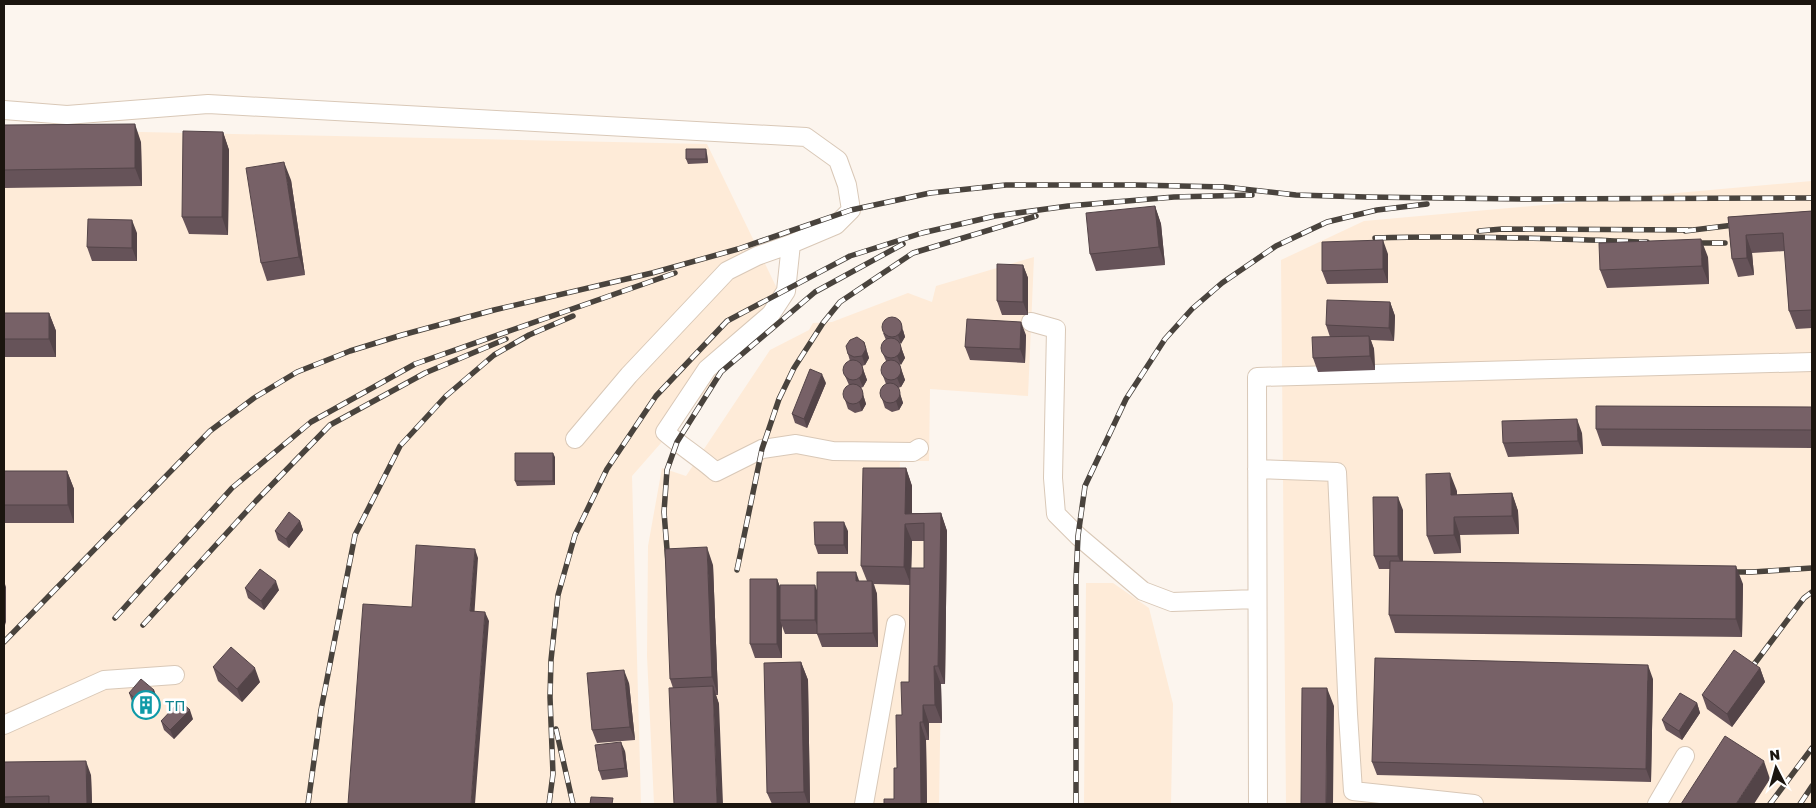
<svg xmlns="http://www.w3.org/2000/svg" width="1816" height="808" viewBox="0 0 1816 808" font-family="'Golos Text',sans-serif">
<rect width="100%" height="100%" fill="#fcf5ee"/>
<!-- built -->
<path fill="#feebd8" d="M4 129 707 144 784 303 632 476 641 804H4Z
M1812 181V804H1286L1281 260 1364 221Z
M1034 257 1028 396 930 389 929 461H900L899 486H912V531H947L945 684H941L939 804H654L647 656 648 546 662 468 686 476 770 350 809 330 813 323 832 322 908 293 932 302 936 286Z
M1086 583H1113L1149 608 1173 704 1171 804H1084Z"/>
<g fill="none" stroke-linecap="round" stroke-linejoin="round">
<defs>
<path id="minor" d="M4 110 67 115 208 104 806 137 838 160 847 185 851 210 836 225 791 244 786 291 771 314 707 369 665 432C681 446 699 457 716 472L762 449 796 444 833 451 913 452 919 448
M1031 322 1056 329 1053 478 1056 514 1078 536 1143 591 1172 602 1256 599
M575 439 629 375 727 271 757 256 791 244
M1257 469 1337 472 1348 714 1353 791 1474 804
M4 725 104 680 175 675
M864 804 896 624
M1258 804 1257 377 1812 362
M1657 804 1685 756"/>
</defs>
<!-- minor casing -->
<use href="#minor" stroke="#d9c8b7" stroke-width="20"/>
<!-- minor -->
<use href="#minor" stroke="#fff" stroke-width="18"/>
<defs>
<path id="rail" d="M1479 231 1502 229 1691 230
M1685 231 1742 224
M1375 238C1466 235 1557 239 1647 242
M1690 243H1725
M668 562 664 512 667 470 677 442 721 372 815 292 903 244
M737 570 762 449 779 399 794 368 823 323 840 302 913 253 1036 216
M1724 572H1752L1812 568
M115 618 232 488 311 422 415 364 675 273
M143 625 256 501 330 425 425 373 506 339
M4 642 210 431 254 398 297 372 350 351 402 335 494 310 652 273 738 249 851 210 930 193 1006 185H1136L1225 187 1296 195 1366 197 1521 199 1812 198
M1749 671 1804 598 1812 592
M556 729 573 804
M308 804 321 710 355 535 400 446 446 396 494 355 529 335 573 316
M549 804 553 774 550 697 551 660 558 595 575 535 607 469 656 396 727 321 850 256 922 233 995 216 1068 206 1174 197 1252 195
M1076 804V580L1078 536 1085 486 1126 399 1165 339 1192 309 1222 283 1276 246 1327 222 1377 210 1427 204
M1770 804 1812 748
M1800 804 1812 786"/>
</defs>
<!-- rail casing -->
<use href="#rail" stroke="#49433d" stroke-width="5.5"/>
<!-- rail -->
<use href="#rail" stroke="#fff" stroke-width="4" stroke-dasharray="11" stroke-linecap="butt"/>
</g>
<!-- wall -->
<path fill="#665359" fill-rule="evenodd" d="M4 125 141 142 142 186 4 188Z
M223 132 229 150 228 235 189 234 182 217Z
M707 154 708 163 688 164 686 159Z
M291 180 305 275 267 281 261 263Z
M1155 206 1161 224 1165 265 1096 271 1090 254Z
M1812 211V328L1796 329 1789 311 1785 251 1752 253 1754 275 1738 277 1732 259 1728 217Z
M137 233V261H92L87 247Z
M1388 254V283L1327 284 1322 271Z
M1708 257 1709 284 1607 288 1600 270Z
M1023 265 1028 278V315H1002L997 301Z
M1390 302 1395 316 1394 341 1371 340 1374 349 1375 370 1318 372 1313 358 1330 337 1326 325Z
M4 313H49L56 331V357H4Z
M903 330 905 337 900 344 905 358 900 365 905 380 901 387 898 388 903 403 899 410 892 412 885 408 882 399 886 384 883 376 886 361 883 354 886 340 883 333Z
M1026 335 1025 363 970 360 965 347Z
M864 342 869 358 865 365 862 366 867 380 863 387 861 388 866 404 862 411 855 413 848 409 845 400 849 385 845 376 850 361 848 354Z
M826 383 807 428 795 423 792 414Z
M1812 407V448L1602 446 1596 429Z
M1582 433 1583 454 1508 457 1503 443Z
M555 457V485L517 486 515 481Z
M906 468 912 486V513H941L947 531 945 684H941L942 723H929V740H926L927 804H884L894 799 902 715 909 682 910 585 874 584 877 594 878 647H822L817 634H785L782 626V658H755L750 644 777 579 780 587 817 590 867 581 861 566ZM912 541H924V568H911Z
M4 471H67L74 489V523H4Z
M1457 491V495L1512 493 1518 511 1519 534 1460 535 1461 553 1434 554 1427 536Z
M1403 510V562L1743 584 1742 637 1395 633 1389 615 1390 569H1379L1374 556Z
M300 521 303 530 289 548 278 540 275 531Z
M848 531V554H818L815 545Z
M713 565 718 695H716L719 704 673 688 670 679Z
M245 588 279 590 264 610 248 598Z
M801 662 808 680 810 804H772L767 793Z
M213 667 260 682 242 702 218 681Z
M1760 668 1765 682 1732 727 1707 709 1702 695Z
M1653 679 1651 782 1377 775 1372 762Z
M629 683 635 740 597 743 592 730Z
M154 690 159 704 146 718 134 707 129 693Z
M1697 703 1700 713 1682 740 1666 730 1662 720Z
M193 719 174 739 164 730 161 721Z
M625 751 628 777 602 780 599 771Z
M4 762 91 775 92 804H4Z"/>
<!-- shaded-wall -->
<path fill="#534448" d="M135 124 141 142 142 186 135 168Z
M223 132 229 150 228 235 222 217Z
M706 149 707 154 708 163 706 159Z
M284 162 291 180 305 275 299 257Z
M1155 206 1161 224 1165 265 1159 247Z
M132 220 137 233V261L132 248Z
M1746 235 1752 253 1754 275 1747 258Z
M1701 239 1708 257 1709 284 1702 266Z
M1383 240 1388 254V283L1383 269Z
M1023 265 1028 278V315L1023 302Z
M1390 302 1395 316 1394 341 1389 328Z
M49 313 56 331V357L49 339Z
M900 320 905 337 901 344 898 335Z
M1021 322 1026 335 1025 363 1020 349Z
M1369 336 1374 349 1375 370 1370 356Z
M864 342 869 358 865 365 862 356Z
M899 342 905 358 901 365 897 356Z
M861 364 867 380 863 387 859 378Z
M899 364 905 380 901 387 897 378Z
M822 374 826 383 807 428 804 419Z
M898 387 903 403 899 410 896 401Z
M861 388 866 404 862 411 859 402Z
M1577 419 1582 433 1583 454 1578 441Z
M553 453 555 457V485L553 481Z
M906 468 912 486V523L905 514Z
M67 471 74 489V523L68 505Z
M1450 473 1457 491V513L1451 495Z
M1512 493 1518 511 1519 534 1512 516Z
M1398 497 1403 510V569L1398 556Z
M941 513 947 531 945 684 938 666Z
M1454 517 1460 535 1461 553 1454 535Z
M300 521 303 530 289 548 286 539Z
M844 522 848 531V554L844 545Z
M905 524 912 541 911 585 904 567Z
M707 547 713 565 718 695 712 677Z
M475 549 478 558 474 620 470 611Z
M1736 566 1743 584 1742 637 1736 619Z
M856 572 861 586 856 581Z
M777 579 782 593 780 620 782 626V658L777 644Z
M4 581 6 587V625L4 619Z
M276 581 279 590 264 610 261 601Z
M872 581 877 594 878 647 873 633Z
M815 585 820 598V634L815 620Z
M485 612 489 621 475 804H471Z
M801 662 808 680 810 804H808L804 792Z
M1648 665 1653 679 1651 782 1646 769Z
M934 666 941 684 942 723 935 705Z
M255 668 260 682 242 702 237 689Z
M1760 668 1765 682 1732 727 1727 714Z
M624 670 629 683 635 740 630 727Z
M713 686 719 704 723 804H717Z
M1327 688 1334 706 1333 804H1326Z
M154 690 159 704 146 718 141 704Z
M1697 703 1700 713 1682 740 1679 731Z
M923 705 929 723V740L923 722Z
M190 710 193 719 174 739 170 730Z
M920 722 926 740 927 804H921Z
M621 742 625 751 628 777 625 768Z
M86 761 91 775 92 804H87Z
M1764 761 1770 779 1754 804H1736Z"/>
<!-- building -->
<path fill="#776167" stroke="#534448" d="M135 124V168L4 170V125Z
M183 131 223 132 222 217H182Z
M686 149H706V159H686Z
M284 162 299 257 261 263 246 168Z
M1155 206 1159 247 1090 254 1086 213Z
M1812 211V310L1789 311 1783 233 1746 235 1747 258 1732 259 1728 217Z
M88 219 132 220V248L87 247Z
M1701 239 1702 266 1600 270 1599 243Z
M1383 240V269L1322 271V242Z
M997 264 1023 265V302L997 301Z
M1327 300 1390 302 1389 328 1326 325Z
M4 313H49V339H4Z
M882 327a10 10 0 1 1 20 0a10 10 0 1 1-20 0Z
M967 319 1021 322 1020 349 965 347Z
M1369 336 1370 356 1313 358 1312 337Z
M857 337 864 342 866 349 862 356 854 357 848 354 846 346 850 340Z
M881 348a10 10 0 1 1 20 0a10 10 0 1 1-20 0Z
M881 370a10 10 0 1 1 20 0a10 10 0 1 1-20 0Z
M843 370a10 10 0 1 1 20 0a10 10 0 1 1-20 0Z
M810 369 822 374 804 419 792 414Z
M880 393a10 10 0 1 1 20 0a10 10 0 1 1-20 0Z
M843 394a10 10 0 1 1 20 0a10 10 0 1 1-20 0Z
M1596 406 1812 407V430L1596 429Z
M1577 419 1578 441 1503 443 1502 421Z
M515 453H553V481H515Z
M863 468H906L905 514 941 513 938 666H934L935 705H923V722H920L921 804H884V799H894V768H897L896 715H902L901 682H909L910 568H924V523L905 524 904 567 861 566Z
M4 471H67L68 505H4Z
M1450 473 1451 495 1512 493V516L1454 517V535L1427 536 1426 474Z
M1373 497H1398V556H1374Z
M289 512 300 521 286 539 275 531Z
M814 522H844V545H815Z
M416 545 475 549 470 611 485 612 471 804H348L363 604 412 607Z
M707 547 712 677 670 679 665 549Z
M1390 561 1736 566V619L1389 615Z
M260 569 276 581 261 601 245 588Z
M817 572H856V581H872L873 633 817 634Z
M750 579H777V644H750Z
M780 585H815V620H780Z
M231 647 255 668 237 689 213 667Z
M1734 650 1760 668 1727 714 1702 695Z
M1375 658 1648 665 1646 769 1372 762Z
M801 662 804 792 767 793 764 663Z
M624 670 630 727 592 730 587 673Z
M141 679 154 690 141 704 129 693Z
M713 686 717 804H674L669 688Z
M1302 688H1327L1326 804H1301Z
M1680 693 1697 703 1679 731 1662 720Z
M180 701 190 710 170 730 161 721Z
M1725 736 1764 761 1736 804H1681Z
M621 742 625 768 599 771 595 745Z
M86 761 87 804H49V796L4 797V762Z
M591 797 613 798 612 804H590Z"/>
<!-- icons -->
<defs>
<symbol id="building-ring" viewBox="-11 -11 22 22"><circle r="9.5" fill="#fff" stroke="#0f9aa8" stroke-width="1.5"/><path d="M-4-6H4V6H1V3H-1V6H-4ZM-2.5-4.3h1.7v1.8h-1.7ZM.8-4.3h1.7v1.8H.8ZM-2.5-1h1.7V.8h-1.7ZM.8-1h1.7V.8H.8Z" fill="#0f9aa8"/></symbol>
</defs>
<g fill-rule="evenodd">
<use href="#building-ring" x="130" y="689" width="32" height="32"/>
</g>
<g text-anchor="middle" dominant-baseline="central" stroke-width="5" stroke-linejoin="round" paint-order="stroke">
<!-- culture labels -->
<g font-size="15" fill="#0d838f" stroke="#fff" text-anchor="start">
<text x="165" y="705">ТП</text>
</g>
</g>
<!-- border -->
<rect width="1816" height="808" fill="none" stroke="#1b150f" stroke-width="10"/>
<!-- north arrow -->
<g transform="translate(1776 768) rotate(354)" stroke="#ffffff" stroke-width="4" paint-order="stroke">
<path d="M0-4L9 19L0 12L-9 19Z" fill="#1b150f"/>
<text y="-8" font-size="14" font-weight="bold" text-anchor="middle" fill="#1b150f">N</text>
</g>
</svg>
